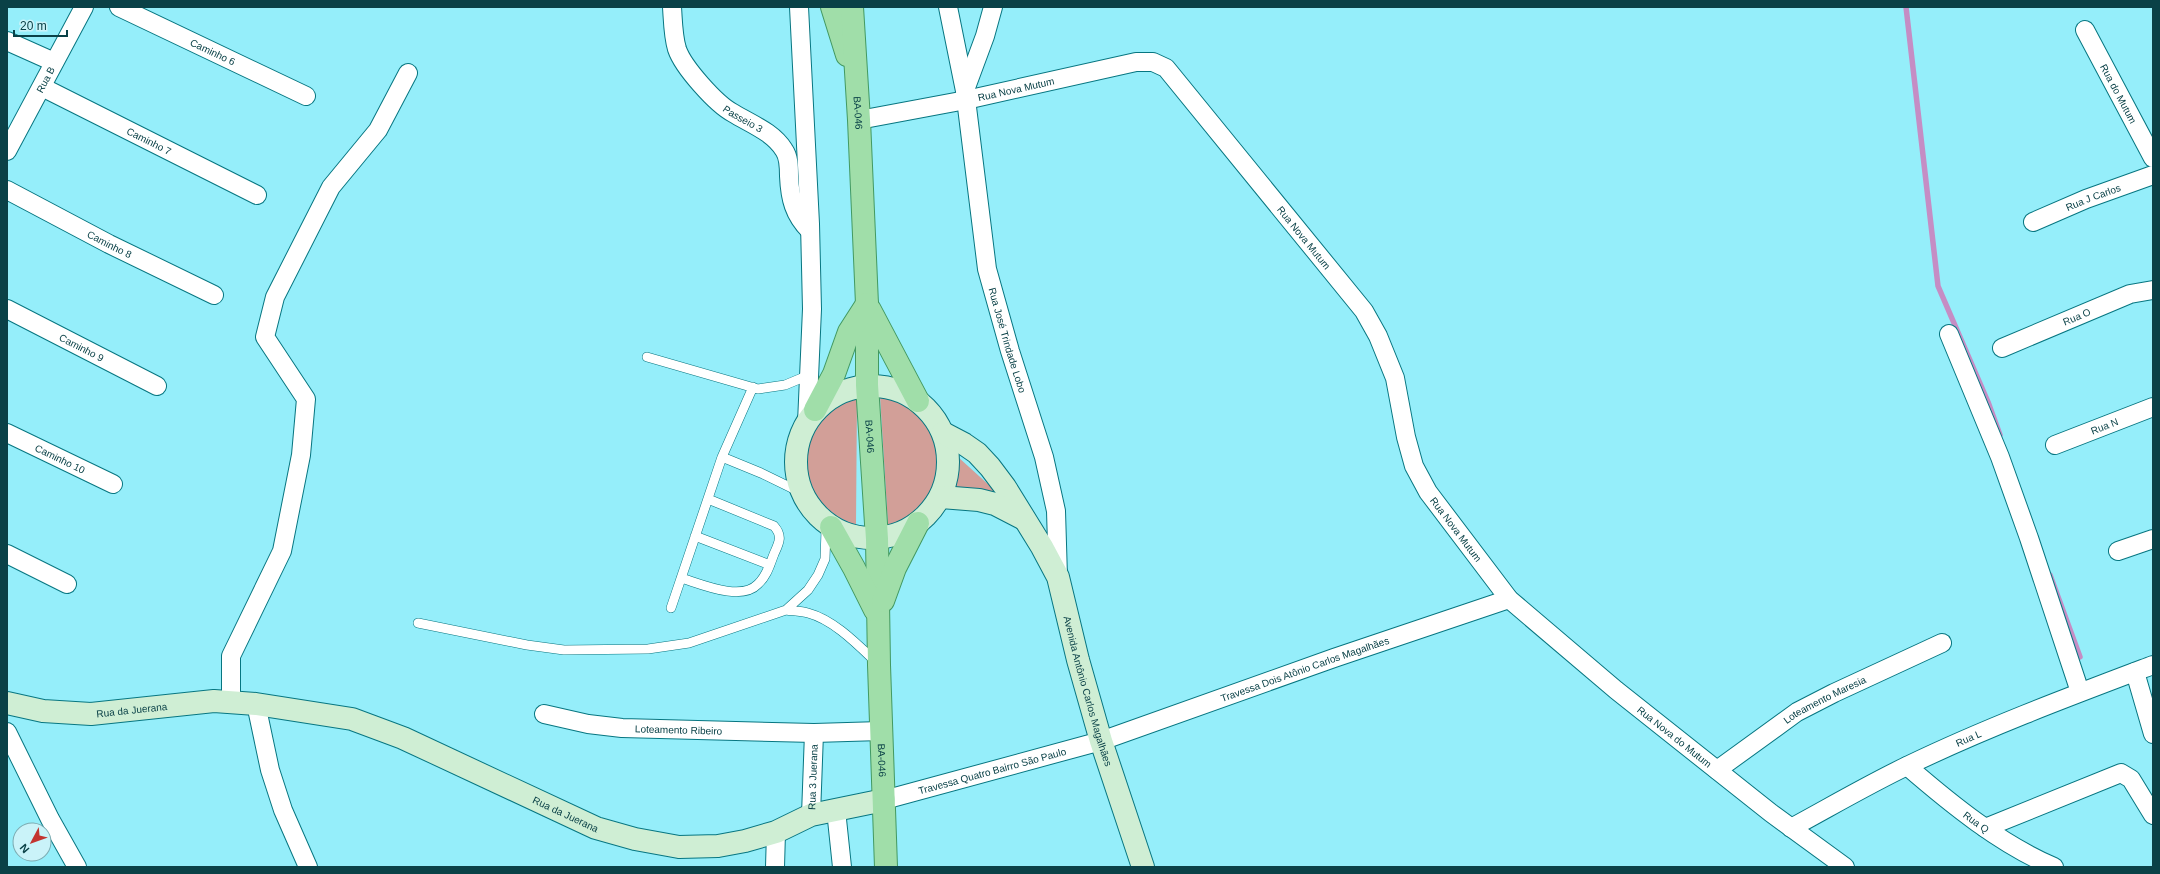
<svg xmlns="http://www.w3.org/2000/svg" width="2160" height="874" viewBox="0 0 2160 874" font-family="Arial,sans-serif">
<rect width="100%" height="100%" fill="#95eefa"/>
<!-- green -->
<path fill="#d29f98" d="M880 396C952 405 958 506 888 525Z
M857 397 856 525C788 502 789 417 857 397Z
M958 457 1000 495 955 489Z"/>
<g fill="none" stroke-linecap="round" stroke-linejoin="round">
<!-- stream -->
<path stroke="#c58dc4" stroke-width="5.5" d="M1906 7 1938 286 1988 402 2000 435
M2050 575 2080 657"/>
<defs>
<path id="lane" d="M647 357 758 389 785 385 809 375
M722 457 761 473 802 493
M695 536 770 565
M681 578C701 584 741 602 758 584 767 576 770 564 774 554 779 543 783 536 774 526L708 499
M671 608 722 457 753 387
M786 610C793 611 801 611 808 613 834 620 857 644 876 662
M418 623 527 645 564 650 648 649 689 643 786 610 808 590 818 575 825 559 826 530"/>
<g id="street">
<path id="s1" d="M119 7 306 96"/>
<path id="s2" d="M672 7C673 21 673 36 677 49 683 67 716 104 733 113 751 124 773 132 784 150 789 157 789 167 789 176 790 199 794 215 810 231"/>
<path d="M799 7 810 224 812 309 807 423"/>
<path id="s3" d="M948 7 965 91 987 269 1010 351 1044 457 1056 511 1058 577"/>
<path id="s4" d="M2085 30 2153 158"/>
<path d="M7 41 54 62"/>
<path id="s5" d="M42 87 257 195"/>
<path d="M965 90 985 36 993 7"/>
<path id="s6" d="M859 120 966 100 1136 62H1153L1166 68 1364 311 1378 336 1395 378 1406 437 1414 466 1428 492 1509 599 1616 690 1771 813 1845 867"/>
<path id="s7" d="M7 151 84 7"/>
<path id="s8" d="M7 190 109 244 214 295"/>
<path id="s9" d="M2033 222 2086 199 2153 175"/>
<path id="s10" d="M7 309 157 386"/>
<path d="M1949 334 2000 457 2029 538 2080 692"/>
<path id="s11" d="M2002 348 2130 294 2153 290"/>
<path id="s12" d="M7 433 113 484"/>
<path id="s13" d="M2055 445 2153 407"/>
<path d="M2118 551 2153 539"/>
<path d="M7 554 67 584"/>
<path d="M2135 672 2153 734"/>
<path d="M231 702V656L282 551 301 455 306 399 265 337 275 297 331 187 378 130 408 73"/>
<path d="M256 704 270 770 283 810 308 867"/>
<path id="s14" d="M544 714 588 724 622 728 814 733"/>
<path d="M7 732 50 819 77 867"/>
<path id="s15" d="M1907 766C1951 804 2000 844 2054 867"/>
<path id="s16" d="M1717 770 1797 712 1834 693 1942 643"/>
<path id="s17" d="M884 800 1101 741 1334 658 1509 599"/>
<path d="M836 810 842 867"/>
<path id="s18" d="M811 815 814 733 881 731"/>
<path id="s19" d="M1791 828C1830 807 1869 784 1909 765 1988 727 2071 696 2153 665"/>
<path d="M1985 828 2121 773 2131 779 2153 815"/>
<path d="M775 867 776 832"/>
</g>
<g id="secondary">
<circle cx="872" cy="462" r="76"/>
<path id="s20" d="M943 433 964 444 977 453 990 467 1005 487 1042 547 1058 577 1078 660 1101 741 1143 867"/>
<path d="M941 497 979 500 995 504 1024 519"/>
<path id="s21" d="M7 703 43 711 91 714 214 701 256 704 352 719 403 738 596 828 635 839 679 847 718 846 745 841 776 832 811 815 884 800"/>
</g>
<g id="primary">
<path d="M832 7 847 55"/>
<path id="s22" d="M852 7 859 120 867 304V385L877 539 879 665 886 867"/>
<path d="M870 310 918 401"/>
<path d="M815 410 834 374 849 332 867 304"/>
<path d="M831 527 854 568 875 610"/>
<path d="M883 601 895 568 918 523"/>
</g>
</defs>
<!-- lane casing -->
<use href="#lane" stroke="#077681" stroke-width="10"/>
<!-- street casing -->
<use href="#street" stroke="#077681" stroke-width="20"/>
<!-- secondary casing -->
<use href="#secondary" stroke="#077681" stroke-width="24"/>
<!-- primary casing -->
<use href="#primary" stroke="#429961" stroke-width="24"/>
<!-- lane -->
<use href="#lane" stroke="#fff" stroke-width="9"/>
<!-- street -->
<use href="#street" stroke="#fff" stroke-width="18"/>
<!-- secondary -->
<use href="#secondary" stroke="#cfeed4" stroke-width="22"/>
<!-- primary -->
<use href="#primary" stroke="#a0dea9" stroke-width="22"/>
</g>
<g text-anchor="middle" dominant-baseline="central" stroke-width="4" stroke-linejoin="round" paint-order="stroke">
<!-- street labels -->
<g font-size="10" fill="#0a4147" stroke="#caf3f9">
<text stroke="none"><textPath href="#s1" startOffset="104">Caminho 6</textPath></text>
<text stroke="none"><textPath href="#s7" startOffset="81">Rua B</textPath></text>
<text stroke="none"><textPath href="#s6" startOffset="160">Rua Nova Mutum</textPath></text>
<text stroke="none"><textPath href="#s4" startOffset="72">Rua do Mutum</textPath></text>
<text stroke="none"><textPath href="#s22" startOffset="106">BA-046</textPath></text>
<text stroke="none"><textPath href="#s2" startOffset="140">Passeio 3</textPath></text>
<text stroke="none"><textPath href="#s5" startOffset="120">Caminho 7</textPath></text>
<text stroke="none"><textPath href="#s9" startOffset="65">Rua J Carlos</textPath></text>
<text stroke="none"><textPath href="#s6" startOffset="533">Rua Nova Mutum</textPath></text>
<text stroke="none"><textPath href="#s8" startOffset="116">Caminho 8</textPath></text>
<text stroke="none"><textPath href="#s11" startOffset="81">Rua O</textPath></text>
<text stroke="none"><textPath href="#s3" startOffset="339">Rua José Trindade Lobo</textPath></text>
<text stroke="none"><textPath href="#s10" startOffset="84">Caminho 9</textPath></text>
<text stroke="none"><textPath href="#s13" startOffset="53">Rua N</textPath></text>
<text stroke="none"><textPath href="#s22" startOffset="430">BA-046</textPath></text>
<text stroke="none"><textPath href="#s12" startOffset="59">Caminho 10</textPath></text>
<text stroke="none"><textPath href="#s6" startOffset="868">Rua Nova Mutum</textPath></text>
<text stroke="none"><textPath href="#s17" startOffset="441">Travessa Dois Atônio Carlos Magalhães</textPath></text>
<text stroke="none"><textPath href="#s20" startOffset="306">Avenida Antônio Carlos Magalhães</textPath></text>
<text stroke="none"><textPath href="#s16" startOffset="129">Loteamento Maresia</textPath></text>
<text stroke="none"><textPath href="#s21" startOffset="126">Rua da Juerana</textPath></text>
<text stroke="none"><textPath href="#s14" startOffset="136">Loteamento Ribeiro</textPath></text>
<text stroke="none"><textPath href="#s6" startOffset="1171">Rua Nova do Mutum</textPath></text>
<text stroke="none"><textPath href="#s19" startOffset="199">Rua L</textPath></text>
<text stroke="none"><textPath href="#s22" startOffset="754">BA-046</textPath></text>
<text stroke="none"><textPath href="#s17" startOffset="112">Travessa Quatro Bairro São Paulo</textPath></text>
<text stroke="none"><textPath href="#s18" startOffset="38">Rua 3 Juerana</textPath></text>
<text stroke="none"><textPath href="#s21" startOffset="582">Rua da Juerana</textPath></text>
<text stroke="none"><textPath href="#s15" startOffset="89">Rua Q</textPath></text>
</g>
</g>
<!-- border -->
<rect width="2160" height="874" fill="none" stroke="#0a4147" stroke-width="16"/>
<!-- north arrow -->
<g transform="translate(32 842) rotate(229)"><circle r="19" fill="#caf3f9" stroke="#7dacb2"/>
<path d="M0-3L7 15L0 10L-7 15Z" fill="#c33430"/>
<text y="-6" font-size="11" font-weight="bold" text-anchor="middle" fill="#0a4147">N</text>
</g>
<!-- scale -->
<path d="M14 30v6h53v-6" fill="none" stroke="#0a4147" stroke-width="2"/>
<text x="20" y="30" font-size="12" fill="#0a4147" stroke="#caf3f9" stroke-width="3" paint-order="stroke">20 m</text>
</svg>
